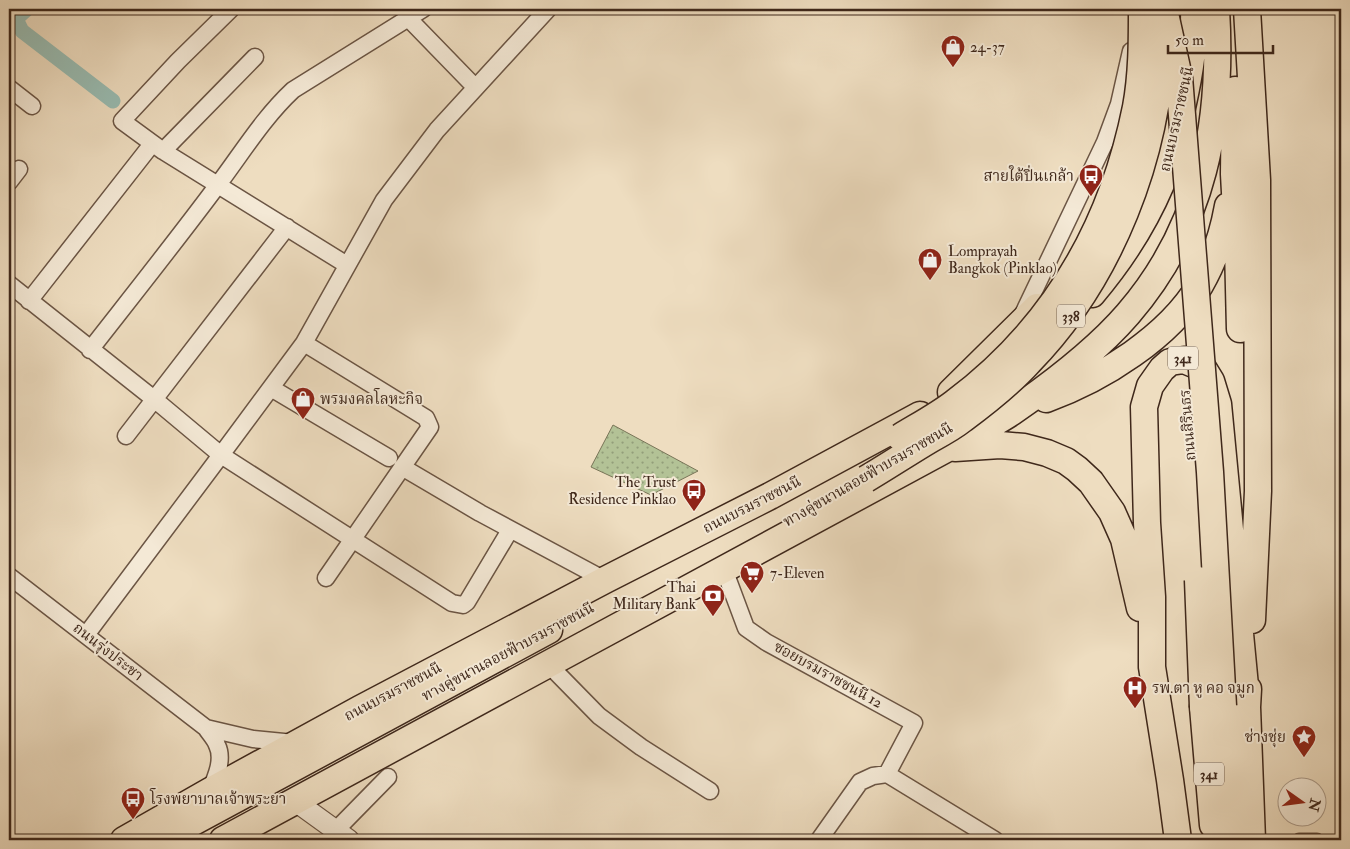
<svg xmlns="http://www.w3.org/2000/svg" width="1350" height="849" viewBox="0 0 1350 849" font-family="'IM FELL Double Pica','Noto Serif Thai',serif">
<defs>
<pattern id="park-dots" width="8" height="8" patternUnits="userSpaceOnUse" patternTransform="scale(1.25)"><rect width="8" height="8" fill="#b3c296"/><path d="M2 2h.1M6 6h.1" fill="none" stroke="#939e7a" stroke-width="1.8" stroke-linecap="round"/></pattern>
</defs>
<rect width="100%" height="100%" fill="#eeddc0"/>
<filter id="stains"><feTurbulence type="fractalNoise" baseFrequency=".004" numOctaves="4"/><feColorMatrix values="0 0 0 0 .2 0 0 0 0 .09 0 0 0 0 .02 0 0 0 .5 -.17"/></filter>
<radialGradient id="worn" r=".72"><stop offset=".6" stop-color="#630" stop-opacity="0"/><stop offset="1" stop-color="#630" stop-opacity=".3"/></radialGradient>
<!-- park -->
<path fill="url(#park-dots)" stroke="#797558" d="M613 425 698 471 651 495 591 467Z"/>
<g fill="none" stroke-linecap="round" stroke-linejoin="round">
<!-- canal -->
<path stroke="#99bcb2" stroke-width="15" d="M27 9 16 19 22 31 113 101"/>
<defs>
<path id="pedestrian" d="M1299 840H1317"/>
<path id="minor" d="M231 9 178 61 122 121 163 151 347 265
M408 18 475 87
M9 88 32 106
M163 151 255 57
M9 182 19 169
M9 284 154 399 221 455 452 603 463 605 467 602 510 530
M29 301 152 144
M1023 314 1105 142 1119 104 1131 51
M304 343 426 418 430 427 326 578
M90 350C133 295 176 241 217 186 242 153 263 118 293 90L423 9
M271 388 389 458
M126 436 287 227
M402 467 480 513 605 580
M724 569 746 628 766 642 914 723 887 774 873 776 860 782 819 840
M9 576 206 728C209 733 215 739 217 745 224 759 216 777 210 791
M86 635 221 455 304 343 384 200 437 130 548 9
M549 665 599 716 641 747 710 791
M206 728 253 739 294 743
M887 774 995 840
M336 830 388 777"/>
<path id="tertiary" d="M295 801 349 840"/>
<path id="primary" d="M1247 9 1257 180 1258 491 1252 620
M1235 90 1234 174 1238 247 1240 329
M1092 294C1120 261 1144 224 1161 184 1172 159 1177 130 1183 103 1190 72 1195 40 1194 9
M951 392 1037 307
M1046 399C1102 379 1169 337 1200 285 1214 261 1223 234 1228 206
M955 448 1000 445 1024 447 1047 453 1066 461 1077 469 1091 482 1112 512 1124 539 1140 608
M1248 689 1247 707 1252 840
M1223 706 1232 840
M1203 707 1213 825
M124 840 210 791 360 709 605 580 770 496 920 415
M160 840 549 630
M223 840 946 449C968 437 991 426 1012 412 1051 385 1097 350 1128 314 1204 226 1223 121 1216 9
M1178 840 1170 780 1152 667V597L1147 523 1144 407 1150 386 1162 369 1170 362 1184 360 1203 368 1211 381 1218 404 1247 707"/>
</defs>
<!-- pedestrian casing -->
<use href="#pedestrian" stroke="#6b5544" stroke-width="15"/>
<!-- minor casing -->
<use href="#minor" stroke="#6b5544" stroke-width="19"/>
<!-- tertiary casing -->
<use href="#tertiary" stroke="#6b5544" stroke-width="22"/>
<!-- primary casing -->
<use href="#primary" stroke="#3f281b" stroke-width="29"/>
<!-- pedestrian -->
<use href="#pedestrian" stroke="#f4e9d6" stroke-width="12"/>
<!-- minor -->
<use href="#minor" stroke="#f4e9d6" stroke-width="16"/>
<!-- tertiary -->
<use href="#tertiary" stroke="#f4e9d6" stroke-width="20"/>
<!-- primary -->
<use href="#primary" stroke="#eeddc0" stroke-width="26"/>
<defs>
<path id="primary-bridge" d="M1164 9 1179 77 1210 472 1223 706
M900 437C918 426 937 416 954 403 1053 329 1112 227 1136 107 1142 75 1142 41 1142 9
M866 479C888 466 909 452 931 439 942 433 953 427 963 419 986 402 1010 383 1029 362 1111 278 1158 156 1162 39
M1198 580 1203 707"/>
</defs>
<!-- primary-bridge casing -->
<use href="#primary-bridge" stroke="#3f281b" stroke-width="29" stroke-linecap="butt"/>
<!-- primary-bridge -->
<use href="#primary-bridge" stroke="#eeddc0" stroke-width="26"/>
</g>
<!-- icons -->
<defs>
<symbol id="shop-pin" viewBox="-11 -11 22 30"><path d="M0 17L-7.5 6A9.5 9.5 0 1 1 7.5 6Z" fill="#8f2418" stroke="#f4e9d6"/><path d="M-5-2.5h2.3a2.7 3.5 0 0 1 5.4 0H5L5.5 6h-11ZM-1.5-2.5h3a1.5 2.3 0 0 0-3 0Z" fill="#fff"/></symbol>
<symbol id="bus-pin" viewBox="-11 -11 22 30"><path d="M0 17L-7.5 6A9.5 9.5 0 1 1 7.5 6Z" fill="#8f2418" stroke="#f4e9d6"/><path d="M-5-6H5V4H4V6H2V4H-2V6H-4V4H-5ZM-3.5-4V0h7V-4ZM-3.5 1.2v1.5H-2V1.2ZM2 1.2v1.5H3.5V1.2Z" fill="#fff"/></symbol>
<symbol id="supermarket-pin" viewBox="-11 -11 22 30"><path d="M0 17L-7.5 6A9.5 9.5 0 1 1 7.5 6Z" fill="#8f2418" stroke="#f4e9d6"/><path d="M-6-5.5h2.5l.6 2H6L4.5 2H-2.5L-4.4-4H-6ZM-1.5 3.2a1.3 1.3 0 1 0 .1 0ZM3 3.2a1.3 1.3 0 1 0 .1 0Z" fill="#fff"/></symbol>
<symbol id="bank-pin" viewBox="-11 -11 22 30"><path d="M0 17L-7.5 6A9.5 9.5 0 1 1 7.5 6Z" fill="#8f2418" stroke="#f4e9d6"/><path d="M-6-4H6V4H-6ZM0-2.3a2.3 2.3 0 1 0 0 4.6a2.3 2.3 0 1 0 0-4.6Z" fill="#fff"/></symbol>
<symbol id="hospital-pin" viewBox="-11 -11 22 30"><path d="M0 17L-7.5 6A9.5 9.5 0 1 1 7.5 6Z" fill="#8f2418" stroke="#f4e9d6"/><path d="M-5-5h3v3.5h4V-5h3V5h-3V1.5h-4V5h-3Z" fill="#fff"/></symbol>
<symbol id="sight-pin" viewBox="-11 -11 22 30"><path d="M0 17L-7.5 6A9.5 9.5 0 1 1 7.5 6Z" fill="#8f2418" stroke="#f4e9d6"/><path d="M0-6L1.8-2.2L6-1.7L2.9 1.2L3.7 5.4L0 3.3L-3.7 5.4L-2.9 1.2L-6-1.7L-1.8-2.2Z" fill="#fff"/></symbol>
</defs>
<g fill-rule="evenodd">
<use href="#shop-pin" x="939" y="33" width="28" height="38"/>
<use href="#bus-pin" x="1077" y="162" width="28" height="38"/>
<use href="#shop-pin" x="916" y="246" width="28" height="38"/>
<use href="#shop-pin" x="289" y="385" width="28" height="38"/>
<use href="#bus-pin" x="680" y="477" width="28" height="38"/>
<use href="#supermarket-pin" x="738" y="559" width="28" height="38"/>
<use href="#bank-pin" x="699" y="582" width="28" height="38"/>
<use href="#hospital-pin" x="1121" y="674" width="28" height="38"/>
<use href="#sight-pin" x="1290" y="723" width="28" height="38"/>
<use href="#bus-pin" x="119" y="785" width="28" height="38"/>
</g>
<g text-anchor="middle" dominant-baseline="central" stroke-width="4" stroke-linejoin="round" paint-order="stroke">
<!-- shield labels -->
<g fill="#f4e9d6" stroke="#756253" stroke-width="1">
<rect x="1057" y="304.5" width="28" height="23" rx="4"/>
<rect x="1168" y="346.5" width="30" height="23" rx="4"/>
<rect x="1194" y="762.5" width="30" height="23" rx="4"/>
</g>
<g font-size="14" font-weight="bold" fill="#3f281b">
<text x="1071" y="316">338</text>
<text x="1183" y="358">341</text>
<text x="1209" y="774">341</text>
</g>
<!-- poi labels -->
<g font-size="15" fill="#3f281b" stroke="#f4e9d6" text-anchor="start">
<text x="970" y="47">24-37</text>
<text x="1074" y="176" text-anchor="end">สายใต้ปิ่นเกล้า</text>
<text x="948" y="251">Lomprayah<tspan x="948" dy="17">Bangkok (Pinklao)</tspan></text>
<text x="320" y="399">พรมงคลโลหะกิจ</text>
<text x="676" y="482" text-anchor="end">The Trust<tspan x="676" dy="17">Residence Pinklao</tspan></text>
<text x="770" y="573">7-Eleven</text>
<text x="696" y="587" text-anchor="end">Thai<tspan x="696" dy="17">Military Bank</tspan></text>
<text x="1152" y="688">รพ.ตา หู คอ จมูก</text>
<text x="1286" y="737" text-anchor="end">ช่างชุ่ย</text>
<text x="150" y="799">โรงพยาบาลเจ้าพระยา</text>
</g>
<!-- street labels -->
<g font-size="15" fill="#3f281b" stroke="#f4e9d6">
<text transform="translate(1177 119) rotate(-77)">ถนนบรมราชชนนี</text>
<text transform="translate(1188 425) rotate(-95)">ถนนสิรินธร</text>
<text transform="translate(868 475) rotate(-30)">ทางคู่ขนานลอยฟ้าบรมราชชนนี</text>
<text transform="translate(752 505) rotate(-27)">ถนนบรมราชชนนี</text>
<text transform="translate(108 652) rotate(38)">ถนนรุ่งประชา</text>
<text transform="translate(508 652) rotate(-28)">ทางคู่ขนานลอยฟ้าบรมราชชนนี</text>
<text transform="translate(828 675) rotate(29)">ซอยบรมราชชนนี 12</text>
<text transform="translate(393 692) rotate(-28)">ถนนบรมราชชนนี</text>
</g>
</g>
<!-- margin -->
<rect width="1350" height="849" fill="none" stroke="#eeddc0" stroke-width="30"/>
<rect x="10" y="10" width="1330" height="829" fill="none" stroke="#3f281b" stroke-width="2.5"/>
<rect x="15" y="15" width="1320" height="819" fill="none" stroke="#3f281b"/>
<!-- north arrow -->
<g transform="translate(1302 802) rotate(104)"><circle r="24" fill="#f4e9d6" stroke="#ac9c8b"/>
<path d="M0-4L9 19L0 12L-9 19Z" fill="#8f2418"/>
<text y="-8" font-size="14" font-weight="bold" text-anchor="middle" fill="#3f281b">N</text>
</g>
<!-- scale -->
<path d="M1168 45v8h105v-8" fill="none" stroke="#3f281b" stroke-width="2.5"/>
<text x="1175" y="45" font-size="15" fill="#3f281b" stroke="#f4e9d6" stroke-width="4" paint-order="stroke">50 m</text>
<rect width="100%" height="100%" filter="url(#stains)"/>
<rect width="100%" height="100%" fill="url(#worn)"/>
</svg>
